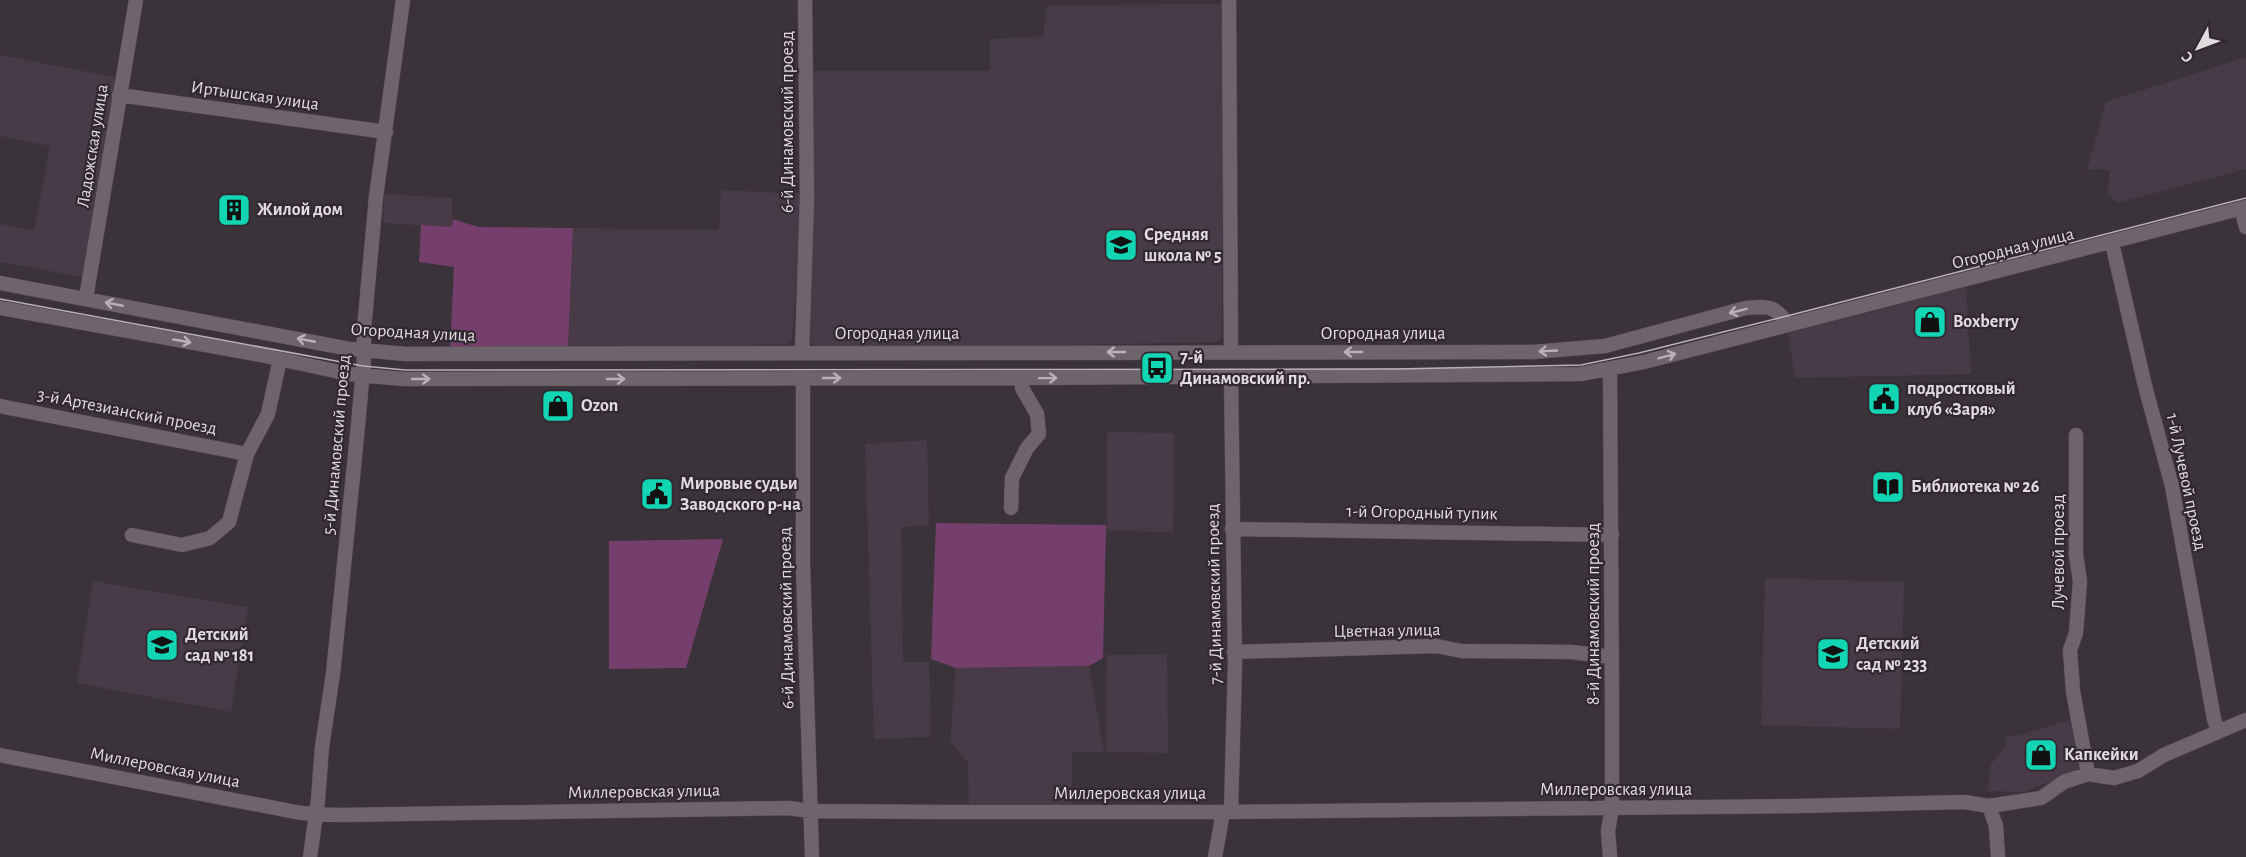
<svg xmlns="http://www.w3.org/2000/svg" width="2246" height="857" viewBox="0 0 2246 857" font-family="'Alegreya Sans',sans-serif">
<rect width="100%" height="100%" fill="#3b333a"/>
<!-- built -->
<path fill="#483a46" d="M1224 4 1222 337 1217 342 1020 346H815L809 342 812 71H990V39L1043 36 1047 5Z
M0 55 119 78 82 277 0 262V224L34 230 50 146 0 136Z
M2246 57V169L2117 203 2107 192 2110 172 2102 169 2087 170 2106 102Z
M721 190 803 194 792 341 787 344 568 350 573 228 719 230Z
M384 194 452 198V227L383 223Z
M1966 287 1971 374 1795 378 1788 333Z
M1107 432 1174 433 1173 532 1107 531Z
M927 440 929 525 901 527 903 662H929L931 737 874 739 865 444Z
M1765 578 1904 582 1900 729 1761 725Z
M93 581 248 607 231 712 77 683Z
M1167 654 1168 753 1106 752 1107 655Z
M1089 666 1104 752H1072V804H969L968 763 950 742 956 668Z
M2076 718 2080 765 2076 771 2024 792 1987 791 1991 764 2006 746V737L2020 735Z"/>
<!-- green -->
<path fill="#743f6d" d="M453 219 478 227 573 228 568 350 450 349 454 267 419 262 421 225 452 227Z
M936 523 1106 525 1103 658 1089 666 956 668 931 659Z
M723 539 686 668 609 669V541Z"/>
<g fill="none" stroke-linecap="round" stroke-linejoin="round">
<defs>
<path id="minor" d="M1229 0 1231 352
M119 95 386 132
M2241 208 2246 227
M2112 243 2145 386 2172 486 2214 719 2218 731
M0 283 350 349 406 354 1533 352 1605 346 1746 308C1768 306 1774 305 1788 324
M86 298 136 0
M0 308 261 355 349 374 403 379 1022 378 1581 374 1644 362 2246 207
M802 352 807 199 805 0
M803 379V565L812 857
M0 406 247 454
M2076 435V555L2080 581 2076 633 2070 650 2073 691 2088 774
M1011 508 1012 478 1027 448 1039 434 1037 414 1022 388V378
M1232 529 1612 535
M132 535 182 545 210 538 229 522 247 454 268 414 280 359
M1234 652 1436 646 1462 651 1571 652 1612 657
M0 755 301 813 341 815 788 808 811 811 939 812H1223L1798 806 1964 802 1989 806 2041 798 2064 782 2088 774 2114 778 2138 771 2164 755 2246 720
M1989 806 1996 826 1998 857
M1231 812 1235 663 1231 376
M310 857 318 800 322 747 333 674 357 436 364 359V329L376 197 403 0
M1215 857 1223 812
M1610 857 1608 831 1612 807V696L1610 370"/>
</defs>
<!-- minor casing -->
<use href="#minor" stroke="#575056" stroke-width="15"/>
<!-- minor -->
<use href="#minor" stroke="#6e646c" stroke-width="14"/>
<!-- tram -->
<path stroke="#b8b2b7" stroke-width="1.5" d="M0 299 363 366 405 370 1397 369 1581 365 1639 353 1783 317 2246 198"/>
</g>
<!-- one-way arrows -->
<defs><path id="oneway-shaft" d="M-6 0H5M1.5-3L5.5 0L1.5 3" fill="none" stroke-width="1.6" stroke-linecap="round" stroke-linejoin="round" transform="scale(1.5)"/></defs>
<g stroke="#b9b1b7">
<use href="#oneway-shaft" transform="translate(114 304) rotate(-169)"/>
<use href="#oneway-shaft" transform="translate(1738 311) rotate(166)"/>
<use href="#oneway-shaft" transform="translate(306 340) rotate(-169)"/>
<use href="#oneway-shaft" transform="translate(182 341) rotate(10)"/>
<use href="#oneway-shaft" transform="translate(1548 351) rotate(177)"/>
<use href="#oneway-shaft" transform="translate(1116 352) rotate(-180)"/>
<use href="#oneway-shaft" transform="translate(1353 352) rotate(180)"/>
<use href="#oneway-shaft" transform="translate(1667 356) rotate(-15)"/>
<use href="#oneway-shaft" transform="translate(832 378)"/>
<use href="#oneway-shaft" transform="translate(1048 378) rotate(-1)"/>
<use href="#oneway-shaft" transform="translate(421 379)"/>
<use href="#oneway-shaft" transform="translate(616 379)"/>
</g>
<!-- icons -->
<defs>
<symbol id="building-square" viewBox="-11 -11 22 22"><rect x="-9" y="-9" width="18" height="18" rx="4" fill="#12d5b4" stroke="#312930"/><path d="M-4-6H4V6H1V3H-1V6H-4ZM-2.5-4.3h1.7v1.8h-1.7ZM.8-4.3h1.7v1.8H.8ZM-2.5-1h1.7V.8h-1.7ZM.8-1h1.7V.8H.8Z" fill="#111"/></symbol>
<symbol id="school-square" viewBox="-11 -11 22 22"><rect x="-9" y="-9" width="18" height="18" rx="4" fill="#12d5b4" stroke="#312930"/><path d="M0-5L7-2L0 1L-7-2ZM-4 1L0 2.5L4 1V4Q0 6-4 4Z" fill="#111"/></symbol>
<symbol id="shop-square" viewBox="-11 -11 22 22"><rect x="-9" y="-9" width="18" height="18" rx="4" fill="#12d5b4" stroke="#312930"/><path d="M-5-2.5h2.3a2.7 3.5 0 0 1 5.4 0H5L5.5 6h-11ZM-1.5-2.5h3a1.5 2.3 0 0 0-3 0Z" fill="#111"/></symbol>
<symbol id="bus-square" viewBox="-11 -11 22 22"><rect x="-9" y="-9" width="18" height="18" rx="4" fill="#12d5b4" stroke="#312930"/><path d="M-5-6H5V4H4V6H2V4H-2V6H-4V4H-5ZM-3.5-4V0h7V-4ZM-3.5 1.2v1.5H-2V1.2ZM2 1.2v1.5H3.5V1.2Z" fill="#111"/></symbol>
<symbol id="civic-square" viewBox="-11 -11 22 22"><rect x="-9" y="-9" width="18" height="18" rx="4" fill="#12d5b4" stroke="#312930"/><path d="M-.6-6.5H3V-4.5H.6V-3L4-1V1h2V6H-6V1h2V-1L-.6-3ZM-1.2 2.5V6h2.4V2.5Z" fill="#111"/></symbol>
<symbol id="library-square" viewBox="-11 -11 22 22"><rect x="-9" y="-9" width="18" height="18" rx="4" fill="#12d5b4" stroke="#312930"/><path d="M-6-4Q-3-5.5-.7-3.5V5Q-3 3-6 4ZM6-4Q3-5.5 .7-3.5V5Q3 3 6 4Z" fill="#111"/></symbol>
</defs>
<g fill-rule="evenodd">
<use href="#building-square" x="215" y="191" width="38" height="38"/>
<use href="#school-square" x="1102" y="226" width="38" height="38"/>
<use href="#shop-square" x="1911" y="303" width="38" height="38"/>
<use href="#bus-square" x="1138" y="349" width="38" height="38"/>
<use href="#civic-square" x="1865" y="380" width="38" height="38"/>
<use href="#shop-square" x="539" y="387" width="38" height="38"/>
<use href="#library-square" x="1869" y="468" width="38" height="38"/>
<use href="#civic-square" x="638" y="475" width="38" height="38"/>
<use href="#school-square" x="143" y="626" width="38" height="38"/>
<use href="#school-square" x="1814" y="635" width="38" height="38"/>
<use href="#shop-square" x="2022" y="736" width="38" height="38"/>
</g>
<g text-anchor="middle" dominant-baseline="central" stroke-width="4.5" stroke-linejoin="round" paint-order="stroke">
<!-- street labels -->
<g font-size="18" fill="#e1dbe0" stroke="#312930">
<text transform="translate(255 96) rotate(8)">Иртышская улица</text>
<text transform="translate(788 122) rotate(-90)">6-й Динамовский проезд</text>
<text transform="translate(93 146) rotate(-81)">Ладожская улица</text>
<text transform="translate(2013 249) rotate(-14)">Огородная улица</text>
<text transform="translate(413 333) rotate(3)">Огородная улица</text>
<text x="897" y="334">Огородная улица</text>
<text x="1383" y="334">Огородная улица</text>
<text transform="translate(127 412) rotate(11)">3-й Артезианский проезд</text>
<text transform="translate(337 445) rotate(-85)">5-й Динамовский проезд</text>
<text transform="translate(2186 482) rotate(78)">1-й Лучевой проезд</text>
<text transform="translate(1422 513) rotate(1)">1-й Огородный тупик</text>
<text transform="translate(2059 552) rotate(-90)">Лучевой проезд</text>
<text transform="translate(1215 594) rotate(-91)">7-й Динамовский проезд</text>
<text transform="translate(1594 614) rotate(-90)">8-й Динамовский проезд</text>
<text transform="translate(787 618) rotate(-91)">6-й Динамовский проезд</text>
<text transform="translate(1387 631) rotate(-1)">Цветная улица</text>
<text transform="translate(165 768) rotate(11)">Миллеровская улица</text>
<text x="1616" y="790">Миллеровская улица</text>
<text transform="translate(644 792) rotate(-1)">Миллеровская улица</text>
<text x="1130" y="794">Миллеровская улица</text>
</g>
<!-- poi labels -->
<g font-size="18" font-weight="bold" fill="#e1dbe0" stroke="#312930" text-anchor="start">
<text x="257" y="210">Жилой дом</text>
<text x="1144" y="235">Средняя<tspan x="1144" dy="21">школа № 5</tspan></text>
<text x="1953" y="322">Boxberry</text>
<text x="1180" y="358">7-й<tspan x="1180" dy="21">Динамовский пр.</tspan></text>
<text x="1907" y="389">подростковый<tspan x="1907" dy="21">клуб «Заря»</tspan></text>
<text x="581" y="406">Ozon</text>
<text x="680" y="484">Мировые судьи<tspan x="680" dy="21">Заводского р-на</tspan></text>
<text x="1911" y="487">Библиотека № 26</text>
<text x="185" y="635">Детский<tspan x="185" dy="21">сад № 181</tspan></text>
<text x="1856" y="644">Детский<tspan x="1856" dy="21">сад № 233</tspan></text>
<text x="2064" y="755">Капкейки</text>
</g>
</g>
<!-- north arrow -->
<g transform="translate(2198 48) rotate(229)" stroke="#312930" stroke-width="4.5" paint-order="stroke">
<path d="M0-4.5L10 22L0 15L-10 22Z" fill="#e1dbe0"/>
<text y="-9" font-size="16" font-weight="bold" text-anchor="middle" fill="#e1dbe0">С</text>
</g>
</svg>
